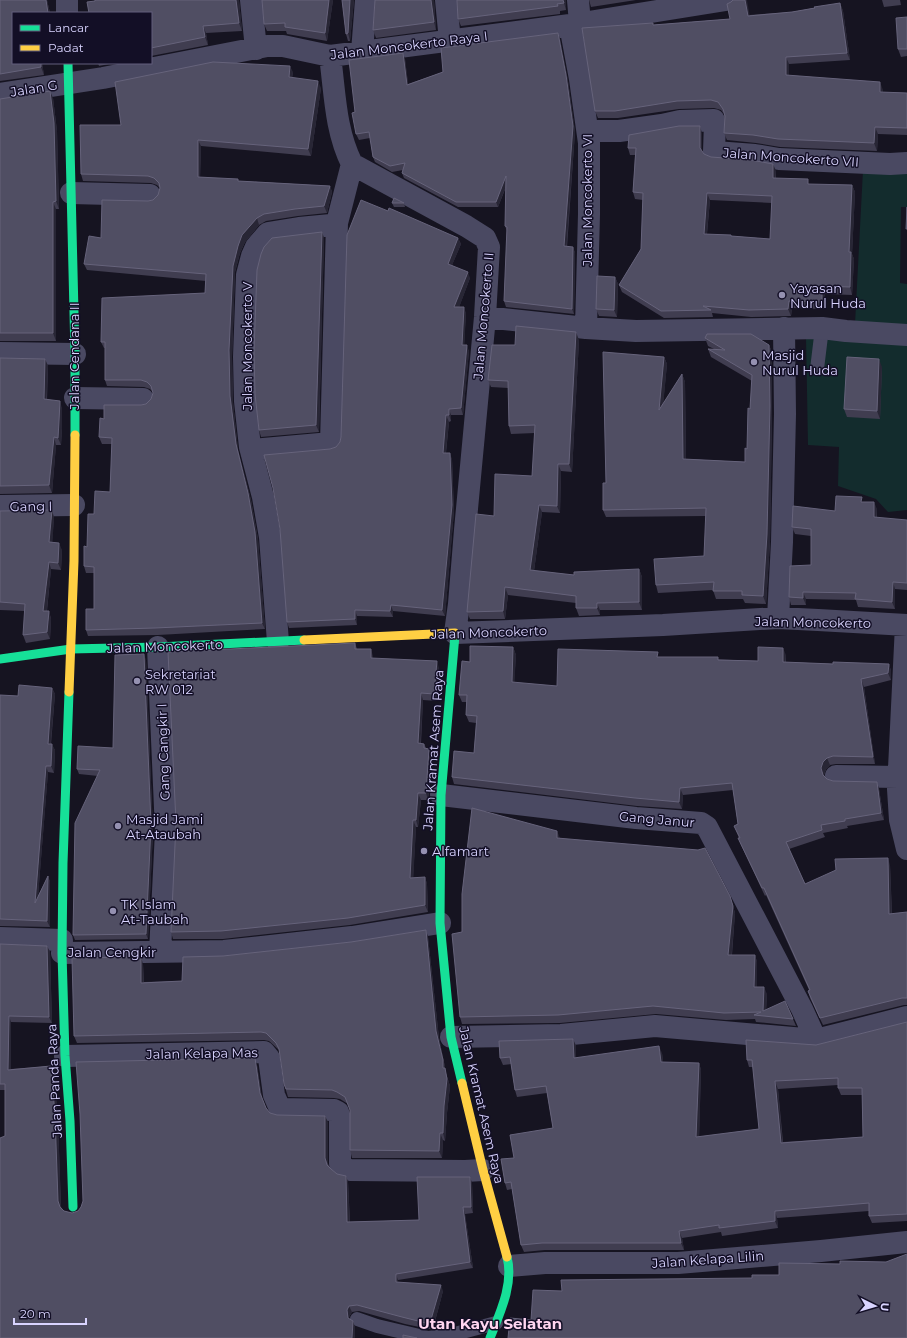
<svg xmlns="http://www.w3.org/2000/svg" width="907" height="1338" viewBox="0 0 907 1338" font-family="Montserrat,sans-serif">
<rect width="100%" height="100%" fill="#161421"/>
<!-- green -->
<path fill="#132c2d" d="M863 170 907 171V207H901L900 283 907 284V327L855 324Z
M806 338 907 343V510L888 512 876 499 838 486 839 447 808 445Z"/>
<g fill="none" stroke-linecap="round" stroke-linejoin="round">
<!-- lane -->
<path stroke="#4a4962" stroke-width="14" d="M817 369 822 328
M357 1319 377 1326 428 1338
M429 1338 451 1335 496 1323"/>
<!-- street -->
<path stroke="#4a4962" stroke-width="22" d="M67 0V13
M251 0 256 49
M446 0 450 41
M578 0 580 23
M570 25 580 79 589 143V214L586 328
M362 52 366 0
M330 56C335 93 335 130 352 164L466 226 485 238 489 247 485 317 465 530 459 604 455 633 663 625 778 618 818 620 907 625
M0 94 103 78 267 46H283L330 56 570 25 726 0
M588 131H619L662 125 680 121 714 120 715 123 714 151 715 152 755 155 779 159 890 164 907 163
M71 193 150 195
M485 317 586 328 636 331 822 328 846 331 907 335
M0 353 75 354
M75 398 143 399
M251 450 331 443 337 223
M0 506 74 505
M778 618 782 542 785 414 784 328
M906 625 898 789 900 820 907 849
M278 642 270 537 263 497 250 447 245 401 244 357 247 275 252 256 256 247 268 233 299 228 331 225 337 223 352 164
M158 647 166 831 160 952
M836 776 898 777
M441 795 636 818 701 823 707 827 802 1009 816 1040
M0 938 62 940
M62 953 224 951 352 937 440 923
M451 1037 561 1035 655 1026 816 1040 907 1017
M65 1056 264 1052 269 1058 274 1095 280 1109 334 1110 338 1112 340 1118V1164L343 1168 350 1170 465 1171 483 1170
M509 1266 545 1263H678L821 1251 907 1242"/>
<!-- fast -->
<path stroke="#16e098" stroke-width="9" d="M68 63 75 354V435
M455 635 441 795 440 923 451 1037 462 1083
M0 659 71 649 158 647 304 640
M69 692 63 863 62 953 65 1056 70 1121 73 1207
M490 1338C500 1313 514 1284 507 1257"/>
<!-- slow -->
<path stroke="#ffcf43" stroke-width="9" d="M304 640 455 633V635
M69 692 74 561 75 435
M462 1083 483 1170 507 1257"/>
</g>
<!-- wall -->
<path fill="#403d50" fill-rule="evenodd" d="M0 0H47L50 13 13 63H42L44 75 0 81Z
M262 0H333L327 41 287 34 286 31H267L264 24Z
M342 0H354L350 41H348L346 34Z
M375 0H434L436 30 376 38 373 30Z
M566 0V10L560 11V14L461 26 458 19Z
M589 0H636L591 7Z
M882 0H900L901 5 884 7Z
M95 1H239L242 31 206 33 208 45 151 56V13Z
M731 2 749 15 792 12 840 3 843 11 850 60 789 64V76L883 90V92L907 93V135L878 134 877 151 780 147 756 143 727 140 724 133V114L721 110 714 108 679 109 618 118H598L595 111 653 23V25L730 19Z
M907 17V56L901 57 898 49Z
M558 33 560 39 568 81 575 132 567 247H573L575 253 574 314 506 307 504 301 507 231 505 226 506 187 498 207H458L404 178 402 173 403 170 392 172 375 162 373 157 370 138 359 140 356 134 355 112 405 59 408 84Z
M98 63H114L99 66Z
M293 72 292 78 321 88 311 156 201 146 200 177 239 181 330 186 332 192 327 213 298 216 266 221 259 225 245 242 240 253 235 272 232 357 233 402 238 450 251 500 258 539 265 629 158 635 88 636 86 630 94 609V573H86L84 566 94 514 110 492 112 444H102L99 437 104 419 141 405 146 404 151 399 153 393V392L150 389 144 387 107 386 105 380V348H104L101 342 205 293 206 281 87 270 84 264 101 238 148 201 153 200 158 195 160 188 157 185 151 183 83 181 81 174 121 125Z
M53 98 57 131 59 209H56V341H0V99Z
M702 133V152L704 154 711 157 776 171V178L809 184 852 185 855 192 852 254 854 259 852 295 825 294 824 309 792 308 791 316 751 317 712 313 713 317 664 318 622 292 619 285 641 249 643 200 635 199 633 192 635 155H630L628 148ZM710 200 772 203 770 239 707 234Z
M392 203H404L405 207H394Z
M388 211 458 238 461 244 452 265 470 278 459 307 466 313 464 345 469 351 463 415H451V421L449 422 446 453 452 459 454 511 445 616 393 611V617L357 616V625L289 628 287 622 330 449 336 447 340 442 341 437Z
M322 232 324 238 319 432 261 437 259 430Z
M615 277 618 284 617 317 599 316 596 309Z
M705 338 769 345 772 352V414L770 542 766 604 745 603 743 599H716L713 590 658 593 656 585 704 556 706 516 606 517 603 510 664 357 667 364 663 404 682 374 685 382 686 459 745 462 747 449 752 381 711 357 708 349H714L708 346Z
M579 340 572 472 561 471 560 513 542 512 534 571 574 575 639 569 642 577V610H600V615L579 616 576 608V603L508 595 505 619H470L467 612 494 516 532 476 535 433 511 434 509 426 508 388 491 387 488 380 515 345Z
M0 358 45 359 48 366 47 400 62 408V428L61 445H56L52 493 0 494Z
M882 367 880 419 847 417 844 409Z
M863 502 877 509V518L907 520V590L895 589V609L858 607 856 600 806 599V605H791L789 597 811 565V536L795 534 792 527 835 511Z
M52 510 54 518 52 542 62 550 61 570 51 569 47 611H49L51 619 50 639 26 643 23 635 25 611 0 610V511Z
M355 643 357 649 373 656V658L439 668 437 701 423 700 421 743 424 744 426 748 432 756 428 800H421L418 827H416L413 878 425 877 427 884 428 912 350 925 223 939H173L171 932Z
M513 647 516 655 514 683 557 686 659 657 758 661 786 655V662L833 664H889L891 671V680L864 687 875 764H836L830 765 826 769 824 775 827 779 833 781 877 782 879 789 884 820 847 826 848 828 823 833 825 837 789 849 805 884 890 865 892 914 907 912V1005H904L823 1025 810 998 808 991 809 990 766 895 765 896 741 845 738 838H739L734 826 738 824 733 790 683 795 682 809 637 806 454 784 452 777 474 753 476 723 469 722 466 715 467 702H462L459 695 470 662Z
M146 660 153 831 148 939 75 940 73 935 98 776 79 774 77 769 113 748Z
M52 688 55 694 51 744 55 750 54 773 48 772 38 896 48 876 50 882V927L0 926V695L18 696Z
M560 838 730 896 735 913 732 955H755L757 962V987L767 994 766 1010 793 1019 796 1026 756 1022 755 1019 726 1020 656 1014 560 1023 462 1024 460 1017 462 932Z
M426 930 428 937 439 1038 445 1067V1070L450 1086 447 1113 445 1141 443 1140 442 1158H352L350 1150V1110L348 1104 340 1099 334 1098 288 1097 284 1084 279 1050 269 1041 264 1040 77 1043 74 1036 143 964 144 982 182 981 223 956 351 942Z
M0 944 47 946 50 952 52 1023 11 1022V1069L51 1066 54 1072 58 1122 61 1207 64 1211 72 1213 78 1211 257 1065 262 1098 266 1108 270 1113 277 1115 328 1122V1164L331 1169 337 1174 346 1176 348 1182 350 1222 419 1220 470 1177 472 1183 473 1213 465 1214 473 1268 398 1280V1282L443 1291 433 1329H429L405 1324 359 1311 352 1312 349 1317V1319L355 1327 0 1338 5 1136V1090H0Z
M907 1022V1221L872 1223 869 1216V1211L777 1218 778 1228 722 1236 721 1232 682 1238 684 1250H545L524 1252 521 1245 512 1189 507 1190 505 1183 514 1158 553 1128 547 1093 517 1097 515 1090 511 1064 503 1065 500 1058 573 1039 576 1046V1058L662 1053 663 1062 699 1063 701 1070 699 1137 759 1129 753 1067H749L747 1060 816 1045ZM838 1085V1088L841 1095H862L863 1137 783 1142 778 1089Z"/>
<!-- shaded-wall -->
<path fill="#282635" d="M46 0H47L50 13H48Z
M236 0H239L242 31 239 23Z
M329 0H333L327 41 325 33Z
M350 0H354L350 41 348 33Z
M431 0H434L436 30 434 22Z
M563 0H566V10L564 3Z
M745 0H747L751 23 748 16Z
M840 3 843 11 850 60 847 53Z
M203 26 206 33 208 45 205 37Z
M558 33 560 39 568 81 575 132 566 252 564 246Z
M403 53 405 59 409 90 407 85Z
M786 57 789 64V83L786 75Z
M41 63H42L44 75 41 67Z
M290 66 293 72 291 84 289 77Z
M318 81 321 88 311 156 308 149Z
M880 82 883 90V99L880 92Z
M50 91 53 98 57 131 59 209 56 201Z
M700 126 702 133V155L700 148Z
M875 127 878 134 877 151 874 143Z
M198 140 201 146 200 183 198 177Z
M773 164 776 171 775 185 773 178Z
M506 176 508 181 498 207 496 202Z
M852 185 855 192 852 254 854 259 852 295 850 287 849 252Z
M330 186 332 192 327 213 324 206Z
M707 193 710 200 706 242 704 234Z
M53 202 56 209V341L53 333Z
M257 218 259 225 245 242 240 253 235 272 232 357 233 402 238 450 251 500 258 539 265 629 262 623 236 444 230 396 229 350 233 266 238 246 242 235Z
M322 232 324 238 319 432 316 425Z
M458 238 461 244 450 270 448 264Z
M573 247 575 253 574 314 572 309Z
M468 272 470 278 457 313 454 307Z
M615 277 618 284 617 317 614 310Z
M822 286 825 294 824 309 822 302Z
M789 301 792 308 791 316 788 309Z
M464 307 466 313 464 351 462 345Z
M576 332 579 340 572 472 569 464Z
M467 345 469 351 463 415 461 408Z
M769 345 772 352V414L770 542 766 604 763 596Z
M664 357 667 364 662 418 659 410Z
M45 359 48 366 46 407 44 399Z
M879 359 882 367 880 419 877 411Z
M682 374 685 382 686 467 683 459Z
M60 401 62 408V428L61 445 58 438Z
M449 409 451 415V421L449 415Z
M446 415 449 422 445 460 443 453Z
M54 437 56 445 52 493 49 485Z
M450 453 452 459 454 511 445 616 442 610Z
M558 464 561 471 560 513 557 506Z
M874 502 877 509 876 525 874 517Z
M539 505 542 512 533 578 530 570Z
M52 510 54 518 52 549 49 542Z
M59 543 62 550 61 570 58 563Z
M49 562 51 569 46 618 43 611Z
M639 569 642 577V610L639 602Z
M893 582 895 589V609L892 602Z
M505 587 508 595 505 619 503 611Z
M803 592 806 599V605L803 598Z
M597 603 600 610V615L597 608Z
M391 605 393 611V617L390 611Z
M355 610 357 616V625L355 619Z
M49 611 51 619 50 639 47 632Z
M513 647 516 655 514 690 512 682Z
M783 648 786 655 785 669 783 662Z
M371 649 373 656V665L371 658Z
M144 654 146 660 153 831 148 939 146 934Z
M437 661 439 668 437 701 434 694Z
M889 664 891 671V680L888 673Z
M861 679 864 687 875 764 873 757Z
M52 688 55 694 50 750 48 744Z
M421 693 423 700 420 750 418 743Z
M52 744 55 750 54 773 51 766Z
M429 749 432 756 428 800 426 793Z
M827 758 830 765 826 769 824 775 825 782 821 768 823 762Z
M46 766 48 772 37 909 35 903Z
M877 782 879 789 884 820 881 813Z
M680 788 683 795 682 809 679 802Z
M418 793 421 800 418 827 416 820Z
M413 820 416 827 413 885 410 878Z
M557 831 560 838 559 845 557 838Z
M888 858 890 865 892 921 889 914Z
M48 876 50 882V927L47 921Z
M425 877 427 884 428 912 425 905Z
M730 896 735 913 731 962 728 955Z
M426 930 428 937 439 1038 445 1067V1070L450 1086 447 1113 445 1141 443 1133 436 1031Z
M47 946 50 952 52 1023 49 1017Z
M755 955 757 962V994L754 987Z
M141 957 143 964 144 990 141 983Z
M764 987 767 994 766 1016 763 1011Z
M9 1016 11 1022V1076L8 1070Z
M573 1039 576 1046V1065L574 1058Z
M659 1046 662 1053 664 1069 661 1062Z
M255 1058 257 1065 262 1100 260 1093Z
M699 1063 701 1070 699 1144 696 1137Z
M51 1066 54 1072 58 1122 61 1207 62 1213 58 1201Z
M775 1081 778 1089 783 1150 781 1143Z
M325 1116 328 1122V1164L325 1158Z
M440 1133 443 1140 442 1158 439 1151Z
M346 1176 348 1182 350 1228 347 1222Z
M470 1177 472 1183 473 1213 471 1207Z
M463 1207 465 1214 473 1268 470 1262Z
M775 1211 777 1218 778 1228 775 1221Z
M679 1231 682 1238 684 1250 681 1243Z
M396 1274 398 1280 399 1289 396 1282Z
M441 1285 443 1291 433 1329 430 1323Z
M349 1306 352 1312 349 1317 350 1324 348 1318 347 1310Z
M353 1321 355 1327V1338H352Z"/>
<!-- building -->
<path fill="#504e63" stroke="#66637b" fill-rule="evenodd" d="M0 0H46L48 13H13V63H41V67L0 74Z
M95 0H236L239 23 203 26 205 37 151 48V13H89L87 2 95 1Z
M262 0H329L325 33 285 27V23L264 24Z
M342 0H350L348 33 346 34Z
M375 0H431L434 22 373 30Z
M457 0H563L564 3 557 4 558 6 458 19Z
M733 0H745L748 16 792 12 815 8 814 7 840 3 847 53 786 57V75L880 82V92L907 93V128L875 127 874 143 778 139 753 135 724 133 725 116 723 109 718 102 711 100 677 101 615 111H595L582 28 653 23V25L730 19 727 4 731 2Z
M907 17V49H898L896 18Z
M558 33 566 75 573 126 564 246 573 247 572 309 504 301 507 227 505 226 506 176 496 202H456L402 173 405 163 390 166 373 157 369 132 356 134 352 113 355 112 349 60 403 53 407 85 443 72 441 48Z
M213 62 290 66 289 77 318 81 308 149 198 140V177L238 179V181L330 186 324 206 295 209 264 214 257 218 242 235 238 246 233 266 229 350 230 396 236 444 248 493 255 532 262 623 155 628 86 630V609H94V567L84 566V546L87 547 88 514H94L95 491 110 492 112 438 99 437 100 418 104 419V405H141L146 404 151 399 153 393 151 386 147 382 141 380H105V342H101L102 298 205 293 206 274 84 264 89 236 101 238 102 200 148 201 153 200 158 195 160 188 159 183 154 178 148 176 81 174 80 125H121L115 82Z
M50 91 54 123 56 201 53 202V333H0V99Z
M679 126H700V148L704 154 711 157 751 160 773 164V178L808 179V184L852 185 849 252H851L850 287 822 286V302L789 301 788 309 749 310 703 306 711 310 661 311 619 285 641 249 643 193 633 192 636 148H628L629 135ZM707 193 772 196 770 239 731 236V235L704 234Z
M394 198 404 203H392Z
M361 200 388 211 389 208 458 238 448 264 468 272 454 307H464L462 345H467L461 408 449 409V415H446L443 453H450L452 505 442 610 391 605 390 611 355 610V619L287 622 280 529 273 488 264 455 330 449 336 447 340 442 341 437 347 235Z
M907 207V229H906Z
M322 232 316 425 259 430 255 394 254 351 257 270 261 254 264 247 272 238Z
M597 276 615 277 614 310 596 309Z
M516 326 576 332 569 464H558L557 506 539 505 530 570 574 575V572L639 569V602L597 603V608H576V596L505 587 503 611 467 612 476 514 494 516 495 474 532 476 535 425 509 426 508 381 488 380 492 345H515Z
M707 334H751L769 345 770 406 767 534 763 596 742 595V591H713L714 582 656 585 654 559 704 556 706 508 603 510V483H606L603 352 664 357 659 410 682 374 683 459 745 462V448L747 449 748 408 750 409 752 375 708 349 725 350 705 338Z
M847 357 879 359 877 411 844 409Z
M0 358 45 359 44 399 60 401 59 421 58 438 54 437 49 485 0 486Z
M836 496 862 497 861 502H874V517L907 520V583L893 582 892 602 855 599 856 593 803 592V598L789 597 790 566 811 565V529L792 527 793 506 835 511Z
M52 510 49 542 59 543 58 563 49 562 43 611H49L47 632 23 635 25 604 0 602V511Z
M355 643V649H371V658L437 661 434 694 421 693 418 743 424 744V748L429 749 426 793H418L416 820H413L410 878 425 877V905L348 918 221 931 171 932 176 823 168 652Z
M470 646 513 647 512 682 557 686 558 649 658 652 657 657H718V660L758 661V647L783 648V662L833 664V662L889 664 888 673 861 679 873 757 833 756 827 758 823 762 821 768 823 775 827 779 833 781 877 782 881 813 845 819V821L821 825 822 830 786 842 805 884 836 870 835 859 888 858 889 914 907 912V998H902L820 1018 808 991 810 990 764 888H762L738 838H740L734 826 738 824 732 783 680 788 679 802 635 798 452 777 454 751 474 753 477 716 466 715 467 695H459L462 661 470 662Z
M144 654 151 825 146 934 73 935 75 823 100 770 77 769 78 746 113 748 115 655Z
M19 685 52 688 48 744H52L51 766H46L35 903 48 876 47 921 0 919V695L18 696Z
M472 808 557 831V838L698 850 705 848 730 896 733 906 728 955H755L754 987H764L763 1011 785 1001 793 1019 754 1015 761 1012 724 1013 653 1006 558 1015 460 1017 452 934 462 932V894Z
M426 930 436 1031 443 1060V1068H445L447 1079 444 1106 443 1133H440L439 1151 350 1150V1110L345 1097 337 1092 332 1090 286 1089 284 1084 279 1049 276 1043 266 1033 261 1032 74 1036 72 958 141 957V983L182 981 183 957 223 956 351 942Z
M0 944 47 946 49 1017 9 1016 8 1070 51 1066 55 1115 58 1201 60 1207 64 1211 72 1213 78 1211 81 1207 83 1201 80 1114 76 1062 255 1058 260 1093 266 1108 270 1113 277 1115 325 1116V1158L327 1165 331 1169 337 1174 346 1176 347 1222 419 1220 417 1177H470L471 1207H463L470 1262 396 1274V1282L441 1285 430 1323H426L402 1317 357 1305 349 1306 347 1310 348 1318 353 1321 352 1338H0V1138L5 1136V1084H0Z
M907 1022V1214L869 1216V1203L775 1211V1221L719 1228V1225L679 1231 681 1243H542L521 1245 511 1182 505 1183 501 1159 514 1158 510 1135 553 1128 546 1086 515 1090 510 1057 500 1058 499 1041 573 1039 574 1058 659 1046 661 1062 699 1063 696 1137 759 1129 752 1060H747L746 1040 816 1045ZM838 1078V1088H862L863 1137 781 1143 775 1081Z
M907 1254V1338H508L510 1318 531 1320 533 1290 562 1291 561 1280 752 1278V1275H779V1263L840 1264V1261L886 1262Z
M403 1335 417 1338H403Z"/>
<!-- markers -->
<g fill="#9591b1" stroke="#130f26" stroke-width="1.5">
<circle cx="782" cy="295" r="4"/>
<circle cx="754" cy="362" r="4"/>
<circle cx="137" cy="681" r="4"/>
<circle cx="118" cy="826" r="4"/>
<circle cx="424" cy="851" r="4"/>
<circle cx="113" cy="911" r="4"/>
</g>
<g text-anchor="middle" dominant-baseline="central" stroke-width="3" stroke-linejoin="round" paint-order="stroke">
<!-- street labels -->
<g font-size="13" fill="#d9d4ff" stroke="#130f26">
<text transform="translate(409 45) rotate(-7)">Jalan Moncokerto Raya I</text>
<text transform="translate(34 88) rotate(-9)">Jalan G</text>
<text transform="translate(791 157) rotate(4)">Jalan Moncokerto VII</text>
<text transform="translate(587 200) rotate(-90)">Jalan Moncokerto VI</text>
<text transform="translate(483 316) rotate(-85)">Jalan Moncokerto II</text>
<text transform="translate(247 346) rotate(-90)">Jalan Moncokerto V</text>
<text transform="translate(74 356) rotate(-90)">Jalan Cendana II</text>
<text transform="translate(31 506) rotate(-1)">Gang I</text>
<text transform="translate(813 622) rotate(1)">Jalan Moncokerto</text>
<text transform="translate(489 632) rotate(-2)">Jalan Moncokerto</text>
<text transform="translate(165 646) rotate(-2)">Jalan Moncokerto</text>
<text transform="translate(433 750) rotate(-86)">Jalan Kramat Asem Raya</text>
<text transform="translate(163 752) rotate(-92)">Gang Cangkir I</text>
<text transform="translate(657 819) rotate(5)">Gang Janur</text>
<text x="112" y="952">Jalan Cengkir</text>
<text transform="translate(202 1053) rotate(-1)">Jalan Kelapa Mas</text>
<text transform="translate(54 1081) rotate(-93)">Jalan Panda Raya</text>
<text transform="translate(482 1105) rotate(77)">Jalan Kramat Asem Raya</text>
<text transform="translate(708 1259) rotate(-4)">Jalan Kelapa Lilin</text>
</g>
<!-- poi labels -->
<g font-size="13" fill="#d9d4ff" stroke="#130f26" text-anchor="start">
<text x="790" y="288">Yayasan<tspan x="790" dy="15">Nurul Huda</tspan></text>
<text x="762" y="355">Masjid<tspan x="762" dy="15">Nurul Huda</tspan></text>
<text x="145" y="674">Sekretariat<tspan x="145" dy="15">RW 012</tspan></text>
<text x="126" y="819">Masjid Jami<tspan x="126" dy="15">At-Ataubah</tspan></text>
<text x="432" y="851">Alfamart</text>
<text x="121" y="904">TK Islam<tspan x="121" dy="15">At-Taubah</tspan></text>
</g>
<!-- quarter labels -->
<g font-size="15" font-weight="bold" fill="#ffd6f0" stroke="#130f26">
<text x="490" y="1323">Utan Kayu Selatan</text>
</g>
</g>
<!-- legend -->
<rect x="12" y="12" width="140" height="52" fill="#130f26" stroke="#625e7d"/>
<rect x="20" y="25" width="20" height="6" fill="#16e098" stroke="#625e7d"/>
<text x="48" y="32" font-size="12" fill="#d9d4ff">Lancar</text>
<rect x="20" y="45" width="20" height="6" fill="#ffcf43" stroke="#625e7d"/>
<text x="48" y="52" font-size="12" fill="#d9d4ff">Padat</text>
<!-- north arrow -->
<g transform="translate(875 1306) rotate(95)" stroke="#130f26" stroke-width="3" paint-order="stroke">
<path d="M0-3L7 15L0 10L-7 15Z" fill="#d9d4ff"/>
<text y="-6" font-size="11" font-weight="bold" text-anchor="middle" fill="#d9d4ff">U</text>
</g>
<!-- scale -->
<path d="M14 1318v6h72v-6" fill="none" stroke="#d9d4ff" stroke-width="2"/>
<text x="20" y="1318" font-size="12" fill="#d9d4ff" stroke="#130f26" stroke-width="3" paint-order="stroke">20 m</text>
</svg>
